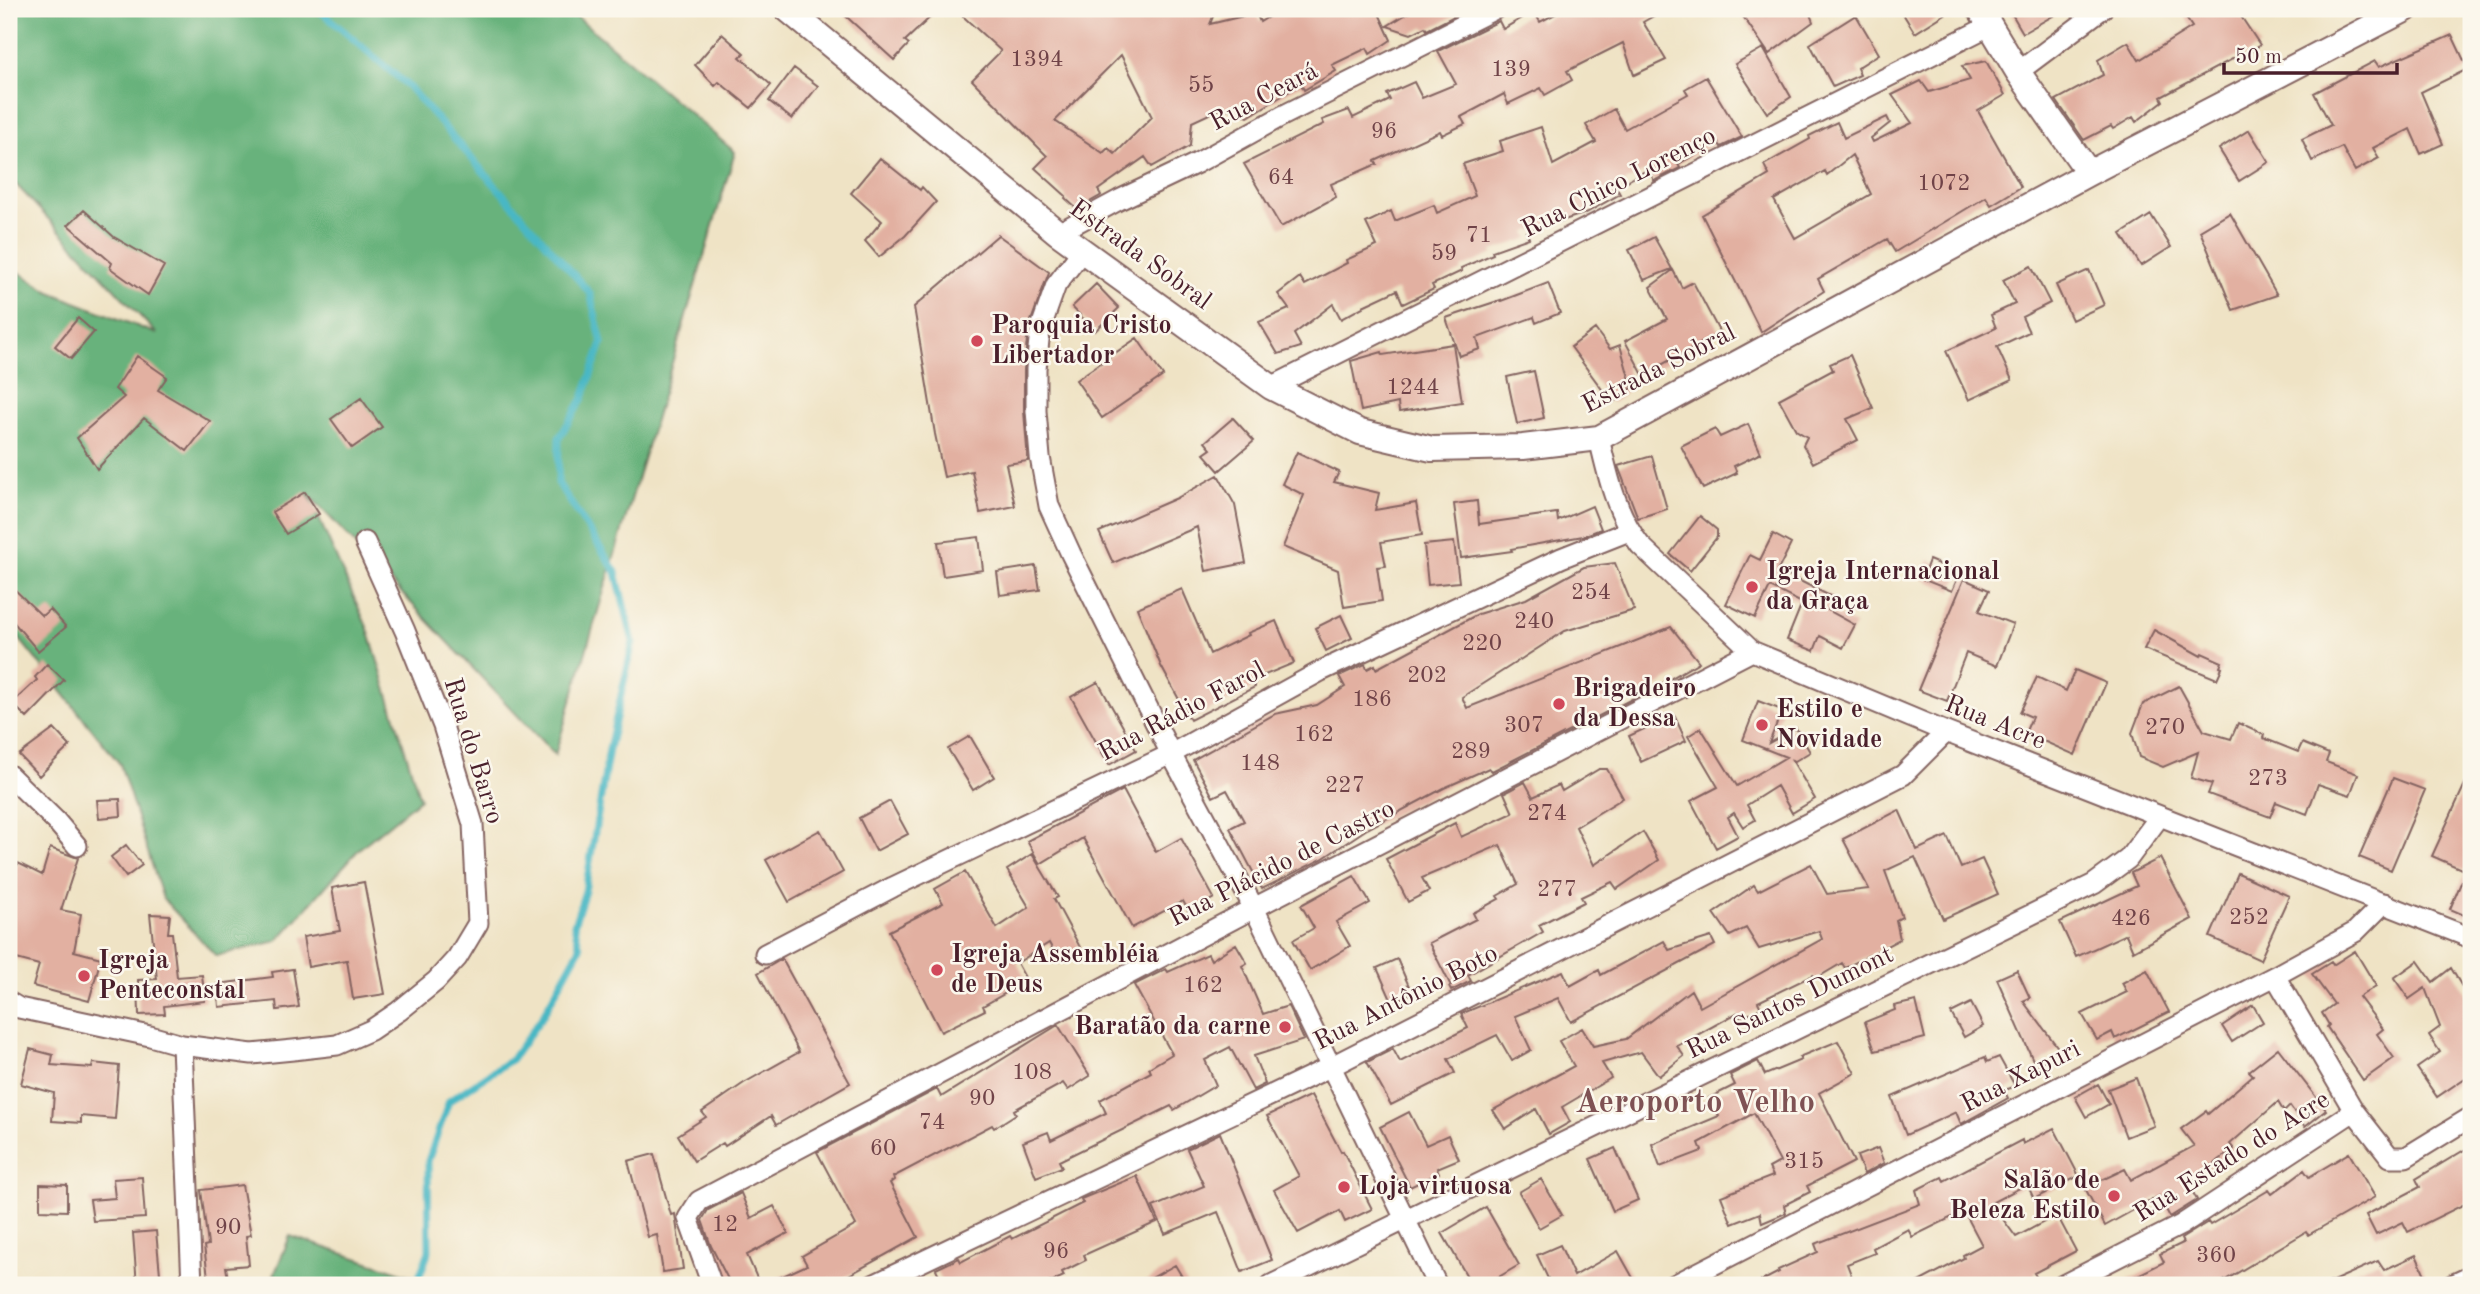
<svg xmlns="http://www.w3.org/2000/svg" width="2480" height="1294" viewBox="0 0 2480 1294" font-family="'Old Standard TT',serif">
<rect width="100%" height="100%" fill="#fbf7ec"/>
<filter id="ink" filterUnits="userSpaceOnUse"><feTurbulence type="fractalNoise" baseFrequency=".0143" numOctaves="2"/><feDisplacementMap in="SourceGraphic" scale="14" xChannelSelector="R" yChannelSelector="G"/><feConvolveMatrix kernelMatrix="1 2 1 2 8 2 1 2 1" color-interpolation-filters="sRGB"/></filter>
<filter id="wash" filterUnits="userSpaceOnUse"><feTurbulence type="fractalNoise" baseFrequency=".00686" numOctaves="4" result="noise"/><feDisplacementMap in="SourceGraphic" scale="28" xChannelSelector="R" yChannelSelector="G"/><feGaussianBlur stdDeviation="1.57" result="paint"/><feColorMatrix in="noise" values="0 0 0 0 0 0 0 0 0 0 0 0 0 0 0 0 0 1.4 0 .05"/><feComposite in="paint" operator="in"/></filter>
<g filter="url(#wash)">
<rect width="100%" height="100%" fill="#efe3c5"/>
<!-- forest -->
<path fill="#67b27b" stroke="#586853" stroke-width="2" d="M9 9H568L735 152 555 755 308 494 368 629 420 799 360 848 277 941 216 956 163 899 120 764 9 626V266L50 292 157 334 9 177Z
M290 1236 438 1285H270Z"/>
<g fill="none" stroke-linecap="round" stroke-linejoin="round">
<!-- stream -->
<path stroke="#49b7c4" stroke-width="7" d="M318 9 408 86 590 293 602 343 583 398 559 438 558 483 616 572 633 642 609 749 585 891 574 925 580 948 542 1017 512 1059 449 1101 428 1161 429 1251 416 1285"/>
</g>
<g id="blocks">
<!-- building -->
<path fill="#e2b0a1" fill-rule="evenodd" d="M838 9H939L905 41 909 44 894 60Z
M955 9H1097L1100 15 1123 9H1216L1210 24 1256 13 1260 22 1281 9H1377L1391 40 1370 54 1367 48 1332 65 1336 71 1304 90 1301 84 1248 117 1224 107 1192 122 1190 146 1152 167 1145 157 1098 190 1101 195 1100 196 1077 209 1065 198 1066 196 1035 168 1047 156 972 80 1001 51ZM1121 55 1152 117 1115 154 1108 148 1103 153 1055 121Z
M1415 9H1468L1427 30 1425 27 1411 34 1387 26Z
M1565 9H1666L1643 22 1666 60 1634 75 1623 43 1567 71 1572 80 1545 95 1541 88 1508 104 1504 94 1461 117 1465 124 1442 135 1440 131 1375 161 1377 164 1331 184 1336 197 1281 227 1244 164 1324 124 1322 120 1349 110 1353 118 1390 100 1387 94 1414 82 1422 98 1456 84 1438 51 1499 21 1503 29 1534 11 1540 22Z
M1738 9H1808L1813 22 1769 54Z
M1900 9H1953L1915 33Z
M2009 9H2065L2023 33Z
M2180 9H2236L2260 45 2240 59 2238 56 2161 97 2163 101 2136 122 2133 117 2113 129 2111 126 2084 140 2056 100 2103 75 2098 60 2128 42 2139 60 2192 27Z
M1856 15 1879 54 1857 68 1860 75 1833 87 1810 44Z
M722 34 744 53 740 57 771 85 751 108 719 82 715 86 695 65Z
M2452 35 2468 69 2421 92 2443 144 2421 154 2410 129 2373 148 2379 158 2355 171 2342 147 2312 161 2302 139 2331 125 2314 93 2375 61 2379 67Z
M1763 48 1791 97 1767 113 1735 64Z
M1986 61 2005 95 1978 111 2021 187 1991 205 1986 197 1895 252 1887 239 1818 279 1824 291 1761 332 1702 215 1769 175 1764 165 1810 139 1809 136 1837 122 1844 138 1887 117 1890 123 1871 138 1873 142 1912 123 1892 95 1921 81 1929 92 1970 80 1962 66ZM1852 155 1871 194 1795 238 1774 200 1825 171 1827 175Z
M794 68 818 86 792 119 769 101Z
M1706 77 1742 137 1721 147 1718 142 1678 164 1680 168 1654 181 1649 169 1616 187 1620 194 1586 213 1526 232 1529 238 1492 251 1493 254 1461 268 1462 271 1432 285 1434 289 1403 304 1397 290 1363 306V307L1341 319 1333 304 1294 334 1301 347 1278 354 1259 322 1289 309 1278 294 1300 277 1305 285 1347 263 1346 260 1377 246 1366 223 1391 211 1395 221 1434 205 1437 213 1475 196 1463 164 1503 151 1500 141 1541 127 1553 165 1596 142 1586 125 1614 109 1625 129 1688 94 1685 89Z
M2249 130 2269 162 2239 181 2219 149Z
M880 158 920 190 922 187 936 202 905 236 879 257 865 241 882 221 851 193Z
M84 210 114 237 164 266 148 295 110 268 112 263 68 225Z
M2230 213 2277 295 2233 310 2200 231Z
M2151 215 2171 247 2141 266 2121 234Z
M998 235 1049 272 1028 329 1024 369V411L1028 461 1006 464 1015 506 980 513 972 471 944 477 935 434 914 307Z
M1654 237 1672 269 1644 280 1629 250Z
M2031 266 2050 303 2022 317 2029 332 1997 347 2012 380 1969 400 1946 351 1996 328 1991 315 2015 304 2003 280Z
M1673 270 1682 288 1693 282 1720 333 1643 375 1625 341 1667 319 1650 287Z
M2089 270 2104 305 2072 320 2056 285Z
M1548 283 1560 313 1536 323 1534 317 1477 338 1480 349 1459 356 1446 318 1501 300V301Z
M1096 284 1119 308 1095 331 1072 307Z
M78 318 94 332 71 359 55 346Z
M1595 329 1610 349 1620 345 1632 388 1612 403 1571 347Z
M1137 338 1163 376 1102 418 1076 380Z
M1453 344 1462 402 1399 412 1398 403 1361 411 1351 361 1382 352 1383 355Z
M1850 355 1873 408 1847 419 1858 440 1813 463 1803 445 1807 437 1796 430 1779 399 1833 370 1830 364Z
M137 356 167 377 158 390 210 421 187 451 144 418 97 469 77 438 124 397 115 389Z
M1534 371 1544 418 1517 424 1507 377Z
M361 398 382 427 352 448 331 419Z
M1233 418 1254 441 1219 471 1204 454 1211 449 1205 442Z
M1748 424 1761 453 1734 466 1737 473 1703 489 1681 446 1715 429 1720 437Z
M1297 452 1339 472 1334 482 1379 493 1375 510 1416 503 1422 535 1381 542 1386 566 1377 567 1382 601 1344 607 1338 570 1283 547 1304 495 1282 484Z
M1652 456 1667 509 1638 518 1618 466Z
M1218 475 1235 505 1246 563 1206 571 1197 527 1113 563 1099 532 1177 498Z
M305 492 319 514 286 534 272 512Z
M1477 501 1479 524 1557 513 1558 521 1592 506 1601 529 1583 536 1511 549 1512 551 1461 558 1454 504Z
M1700 516 1717 530V537L1690 571 1670 554Z
M1773 534 1791 544 1778 570 1834 598 1828 610 1855 625 1843 648 1820 636 1814 651 1787 640 1802 603 1770 587 1755 618 1726 604 1750 555 1760 560Z
M979 537 983 570 943 576 938 542Z
M1454 542 1459 582 1428 585 1424 545Z
M1929 560 1960 573 1952 591 1922 579Z
M1615 563 1634 610 1565 631 1462 697 1467 708 1671 627 1699 662 1661 684 1492 771 1489 768 1444 788 1367 829 1322 859 1262 889 1230 828 1244 821 1227 790 1213 797 1193 760 1275 714 1317 705 1345 687 1339 676 1365 664 1367 669 1375 665 1376 669 1478 614 1526 599 1584 567Z
M1036 566 1040 590 1000 595 997 572Z
M1964 579 1989 590 1979 611 2013 624 1997 666 1966 653 1947 701 1918 690Z
M9 584 42 616 50 609 66 627 38 651 9 617Z
M1182 589 1210 654 1249 635 1248 633 1276 621 1294 663 1255 679V687L1190 720 1161 666 1137 608Z
M1341 615 1352 638 1326 651 1315 628Z
M2154 630 2201 656 2202 653 2222 662 2220 667 2222 668 2217 679 2144 649Z
M47 664 64 680 27 718 12 703 37 680 35 677Z
M2075 670 2106 683 2075 755 2025 733 2032 717 2020 712 2037 677 2066 691Z
M1098 682 1136 750 1109 765 1071 697Z
M2179 686 2204 731 2231 739 2238 723 2264 735 2263 738 2298 752 2302 743 2329 754 2326 762 2358 774 2350 795 2318 784 2307 814 2276 802 2270 817 2208 794 2212 784 2191 778 2198 752 2163 767 2139 757 2132 733 2143 704Z
M1758 701 1782 710 1769 743 1796 728 1810 752 1795 761 1792 760 1815 799 1792 813 1777 786 1747 805 1755 820 1743 827 1734 813 1728 817 1738 836 1716 848 1691 801 1718 787 1688 736 1701 728 1737 786 1786 757 1743 740Z
M1674 715 1686 741 1641 762 1629 736Z
M54 729 70 746 39 776 19 755Z
M970 736 994 777 973 790 948 749Z
M1599 769H1607L1623 798 1576 827 1594 865 1643 832 1659 860 1617 889 1612 882 1581 897 1584 902 1539 925 1543 932 1468 975 1471 981 1451 991 1449 987 1451 986 1429 943 1476 919 1473 913 1499 899 1497 896 1518 884 1500 845 1422 878 1429 891 1408 902 1386 859 1455 823 1461 837 1513 813 1504 793 1525 782 1533 797 1559 785 1562 791Z
M2471 771V918L2450 909 2466 871 2432 856Z
M2393 778 2425 790 2391 870 2359 857Z
M1123 790 1156 852 1181 838 1214 898 1189 912 1183 901 1132 928 1083 838 1040 864 1027 841Z
M120 799 121 816 99 818 97 800Z
M890 801 908 834 876 851 859 818Z
M1899 810 1917 850 1947 836 1961 868 1982 859 1998 894 1943 919 1915 857 1885 871 1902 917 1896 920 1900 939 1845 968 1842 963 1815 979 1813 975 1758 1002 1761 1008 1740 1019 1737 1013 1677 1046 1684 1056 1659 1076 1641 1052 1602 1063 1611 1078 1562 1107 1570 1122 1549 1134 1536 1109 1505 1129 1493 1110 1574 1066 1559 1041 1582 1028 1593 1046 1626 1039 1691 990 1700 1007 1822 939 1819 931 1759 949 1746 928 1730 936 1714 913 1754 885 1758 891 1811 864 1827 894 1869 889 1843 839Z
M820 830 843 872 789 902 766 860Z
M126 845 142 865 126 877 111 857Z
M50 848 78 858 61 910 81 914 74 951 101 958 89 1001 33 986 39 965 9 957V881L18 863 42 875Z
M1032 854 1058 897 1054 899 1081 949 1059 961 1049 943 1017 963 1027 981 983 1006 985 1010 941 1032 889 931 943 903 935 889 965 872 997 928 1029 907 1007 870Z
M2160 858 2192 919 2133 951 2126 934 2076 957 2060 922 2137 886 2131 873Z
M2238 873 2289 896 2260 960 2210 937Z
M1354 876 1370 903 1336 922 1350 946 1310 970 1293 940 1314 928 1301 905Z
M364 882 385 994 353 999 347 960 308 967 303 937 340 931 332 888Z
M150 914 170 915 168 933H172L177 977 202 975 205 1001 164 1006 165 1014 139 1015 138 980 157 979Z
M1711 937 1715 945 1571 1022 1558 998 1515 1016 1531 1050 1512 1061 1497 1035 1448 1059 1455 1073 1391 1105 1367 1062 1393 1049 1400 1062 1468 1028 1461 1014 1563 971 1570 986 1599 970 1601 975 1664 941 1669 950Z
M1236 944 1247 963 1242 966 1263 1014 1288 1006 1304 1040 1254 1056 1265 1084 1253 1090 1230 1047 1205 1060 1216 1085 1174 1110 1171 1106 1059 1161 1062 1167 1036 1177 1023 1142 1048 1132 1051 1140 1106 1113 1100 1100 1151 1072 1149 1068 1172 1054 1134 985 1166 969 1168 972 1208 954 1211 960Z
M2355 951 2376 986 2359 997 2383 1029 2377 1034 2394 1058 2363 1080 2327 1027 2329 1025 2322 1013 2334 1004 2312 974 2331 962 2333 965Z
M782 959 850 1083 776 1125 771 1116 725 1146 723 1143 694 1161 678 1135 706 1117 702 1112 744 1083 799 1052 758 973Z
M1397 959 1412 993 1392 1002 1377 968Z
M2418 961 2433 982 2451 968 2471 1002V1074L2437 1097 2417 1068 2440 1052 2429 1035 2440 1027 2425 988 2409 999 2394 978Z
M293 969 299 1007 277 1010 276 1001 219 1007 217 984 273 977 272 972Z
M2017 970 2030 998 2023 1001 2059 1049 2036 1067 1997 979Z
M2147 970 2169 1012 2115 1039 2112 1032 2097 1040 2082 1014 2127 992 2122 983Z
M1916 1001 1925 1038 1875 1051 1865 1022 1895 1010 1894 1006Z
M1971 1003 1983 1026 1964 1037 1951 1013Z
M2253 1005 2263 1022 2232 1042 2222 1026Z
M1058 1025 1090 1076 1068 1090 1063 1083 1014 1110 1016 1114 994 1128 992 1125 893 1177 894 1180 890 1183 918 1237 831 1285H763L807 1265 802 1256 856 1225 817 1152 937 1089 941 1097Z
M1838 1041 1855 1073 1819 1093 1854 1162 1807 1186 1810 1192 1784 1205 1786 1213 1762 1223 1760 1213 1732 1224 1721 1196 1773 1176 1769 1168 1780 1162 1754 1113 1699 1143 1702 1151 1660 1167 1652 1144 1719 1116 1709 1098 1735 1085 1730 1075 1758 1061 1765 1075 1801 1060 1799 1057Z
M2278 1048 2326 1110 2305 1127 2290 1106 2284 1112 2278 1102 2230 1144 2234 1149 2188 1183 2197 1200 2170 1217 2159 1196 2105 1226 2085 1188 2125 1169 2131 1180 2194 1146 2181 1129 2206 1111 2208 1114 2253 1075 2249 1071Z
M30 1049 53 1055 51 1065 92 1068 93 1063 119 1066 115 1119 81 1116V1123L52 1121 54 1093 21 1084Z
M1985 1057 1987 1062 1999 1057 2015 1086 2004 1090 2008 1098 1961 1124 1956 1112 1906 1135 1892 1097Z
M2136 1078 2154 1126 2126 1137 2108 1089Z
M2098 1084 2109 1104 2086 1117 2075 1097Z
M1311 1095 1341 1152 1343 1151 1372 1209 1345 1222 1340 1211 1298 1233 1274 1190 1299 1176 1267 1116Z
M1409 1112 1426 1145 1448 1135 1459 1159 1437 1168 1439 1173 1410 1187 1380 1127Z
M2054 1128 2079 1176 2034 1199 2027 1184 1991 1203 2016 1237 2057 1215 2076 1251 2034 1273 2038 1280 2027 1285H1913L1964 1258 1963 1255 1982 1245 1964 1211 1912 1237 1908 1229 1873 1248 1875 1253 1847 1264 1855 1285H1754L1779 1272 1778 1270 1818 1252 1815 1244 1920 1204 1916 1190 1942 1177 1944 1181 2022 1140 2023 1144Z
M1220 1133 1272 1260 1242 1272 1218 1212 1165 1234 1153 1207 1204 1186 1187 1149Z
M2471 1146V1201L2408 1232 2403 1222 2376 1235 2366 1215 2420 1187 2416 1179Z
M1615 1148 1638 1200 1613 1211 1590 1159Z
M1878 1148 1884 1163 1864 1174 1857 1156Z
M2349 1153 2375 1197 2308 1235 2306 1232 2217 1285H2118L2164 1262 2160 1254 2183 1243 2181 1239 2208 1222 2210 1225 2269 1190 2272 1194 2304 1170 2309 1177Z
M654 1154 671 1215 675 1214 683 1269 663 1272 657 1235 648 1237 628 1161Z
M1137 1176 1157 1222 1084 1255 1086 1260 1062 1272 1064 1276 1044 1285H944L936 1269 959 1258 961 1262 1010 1236 1012 1239 1083 1203 1081 1199Z
M142 1177 145 1218 93 1221 90 1200 115 1198 113 1179Z
M1541 1179 1562 1215 1539 1228 1519 1192Z
M40 1184 67 1185V1211L40 1210Z
M242 1185 251 1235 246 1236 249 1265 226 1267 229 1285H209L204 1246 208 1245 201 1190Z
M741 1193 751 1218 774 1206 788 1233 747 1255 760 1285H731L711 1246 702 1220 708 1210Z
M1486 1207 1519 1265 1485 1285H1472L1442 1233Z
M156 1231 161 1285H137L133 1233Z
M1560 1245 1574 1276 1618 1251 1637 1285H1551L1537 1255Z
M2416 1255 2427 1279 2413 1285H2324L2378 1261 2384 1270Z
M1175 1265 1187 1285H1139Z"/>
</g>
</g>
<g filter="url(#ink)">
<use href="#blocks" fill-opacity="0" stroke="#846461" stroke-width="2"/>
<g fill="none" stroke-linecap="round" stroke-linejoin="round">
<defs>
<path id="minor" d="M2018 72 2102 9
M1058 233 1119 200 1197 163 1282 116 1495 9
M1082 251 1056 285 1040 330 1036 369V411L1040 457 1049 506 1071 554 1171 754 1254 908 1437 1285
M1271 387 1989 26
M1599 438C1608 477 1616 513 1640 545L1752 651 1946 732 2471 938
M9 775 56 821 77 846
M765 954 893 887 1171 754 1321 671 1561 558 1629 531
M2275 976 2354 1111 2390 1157H2406L2471 1117
M9 1002 19 1008 150 1036 182 1045 252 1054 293 1050 337 1045 371 1030 399 1011 436 981 457 958 478 923 473 824 443 726 405 631 365 542
M182 1045 192 1285
M712 1285 688 1218 699 1201 1254 908 1752 651
M873 1285 1330 1067 1903 775 1946 732
M1271 1285 2094 884 2128 859 2160 816
M1674 1285 2275 976 2355 932 2384 903
M2063 1285 2181 1225 2354 1111
M2452 1285 2471 1276"/>
<path id="tertiary" d="M787 9 1058 233 1271 387 1360 432 1432 449 1523 447 1599 438 2089 173 2406 9
M1980 9 2018 72 2089 173"/>
</defs>
<!-- minor casing -->
<use href="#minor" stroke="#846461" stroke-width="23"/>
<!-- tertiary casing -->
<use href="#tertiary" stroke="#846461" stroke-width="28"/>
<!-- minor -->
<use href="#minor" stroke="#fff" stroke-width="19"/>
<!-- tertiary -->
<use href="#tertiary" stroke="#fff" stroke-width="24"/>
</g>
</g>
<!-- markers -->
<g fill="#d1495b" stroke="#fbf7ec" stroke-width="2.5">
<circle cx="977" cy="341" r="7"/>
<circle cx="1752" cy="587" r="7"/>
<circle cx="1559" cy="704" r="7"/>
<circle cx="1762" cy="725" r="7"/>
<circle cx="937" cy="970" r="7"/>
<circle cx="84" cy="976" r="7"/>
<circle cx="1285" cy="1027" r="7"/>
<circle cx="1344" cy="1187" r="7"/>
<circle cx="2114" cy="1196" r="7"/>
</g>
<g text-anchor="middle" dominant-baseline="central" stroke-width="5" stroke-linejoin="round" paint-order="stroke">
<!-- number labels -->
<g font-size="23" fill="#704348">
<text x="1037" y="59">1394</text>
<text x="1511" y="69">139</text>
<text x="1201" y="85">55</text>
<text x="1384" y="131">96</text>
<text x="1281" y="177">64</text>
<text x="1944" y="183">1072</text>
<text x="1479" y="235">71</text>
<text x="1444" y="253">59</text>
<text x="1413" y="387">1244</text>
<text x="1591" y="592">254</text>
<text x="1534" y="621">240</text>
<text x="1482" y="643">220</text>
<text x="1427" y="675">202</text>
<text x="1372" y="699">186</text>
<text x="1524" y="725">307</text>
<text x="2165" y="727">270</text>
<text x="1314" y="734">162</text>
<text x="1471" y="751">289</text>
<text x="1260" y="763">148</text>
<text x="2268" y="778">273</text>
<text x="1345" y="785">227</text>
<text x="1547" y="813">274</text>
<text x="1557" y="889">277</text>
<text x="2249" y="917">252</text>
<text x="2131" y="918">426</text>
<text x="1203" y="985">162</text>
<text x="1032" y="1072">108</text>
<text x="982" y="1098">90</text>
<text x="932" y="1122">74</text>
<text x="883" y="1148">60</text>
<text x="1804" y="1161">315</text>
<text x="725" y="1224">12</text>
<text x="228" y="1227">90</text>
<text x="1056" y="1251">96</text>
<text x="2216" y="1255">360</text>
</g>
<!-- street labels -->
<g font-size="26" fill="#4a1f2b" stroke="#fbf7ec">
<text transform="translate(1264 97) rotate(-28)">Rua Ceará</text>
<text transform="translate(1619 183) rotate(-27)">Rua Chico Lorenço</text>
<text transform="translate(1140 255) rotate(36)">Estrada Sobral</text>
<text transform="translate(1659 369) rotate(-27)">Estrada Sobral</text>
<text transform="translate(1182 712) rotate(-28)">Rua Rádio Farol</text>
<text transform="translate(1995 723) rotate(22)">Rua Acre</text>
<text transform="translate(473 751) rotate(73)">Rua do Barro</text>
<text transform="translate(1282 864) rotate(-27)">Rua Plácido de Castro</text>
<text transform="translate(1406 998) rotate(-27)">Rua Antônio Boto</text>
<text transform="translate(1790 1003) rotate(-26)">Rua Santos Dumont</text>
<text transform="translate(2021 1077) rotate(-27)">Rua Xapuri</text>
<text transform="translate(2232 1157) rotate(-32)">Rua Estado do Acre</text>
</g>
<!-- poi labels -->
<g font-size="26" font-weight="bold" fill="#4a1f2b" stroke="#fbf7ec" text-anchor="start">
<text x="991" y="326">Paroquia Cristo<tspan x="991" dy="30">Libertador</tspan></text>
<text x="1766" y="572">Igreja Internacional<tspan x="1766" dy="30">da Graça</tspan></text>
<text x="1573" y="689">Brigadeiro<tspan x="1573" dy="30">da Dessa</tspan></text>
<text x="1776" y="710">Estilo e<tspan x="1776" dy="30">Novidade</tspan></text>
<text x="951" y="955">Igreja Assembléia<tspan x="951" dy="30">de Deus</tspan></text>
<text x="98" y="961">Igreja<tspan x="98" dy="30">Penteconstal</tspan></text>
<text x="1271" y="1027" text-anchor="end">Baratão da carne</text>
<text x="2100" y="1181" text-anchor="end">Salão de<tspan x="2100" dy="30">Beleza Estilo</tspan></text>
<text x="1358" y="1187">Loja virtuosa</text>
</g>
<!-- district labels -->
<g font-size="33" font-weight="bold" fill="#7f5254" stroke="#fbf7ec">
<text x="1695" y="1103">Aeroporto Velho</text>
</g>
</g>
<!-- margin -->
<rect width="2480" height="1294" fill="none" stroke="#fbf7ec" stroke-width="35"/>
<!-- scale -->
<path d="M2224 63v10h173v-10" fill="none" stroke="#4a1f2b" stroke-width="3.5"/>
<text x="2235" y="63" font-size="21" fill="#4a1f2b" stroke="#fbf7ec" stroke-width="5" paint-order="stroke">50 m</text>
</svg>
